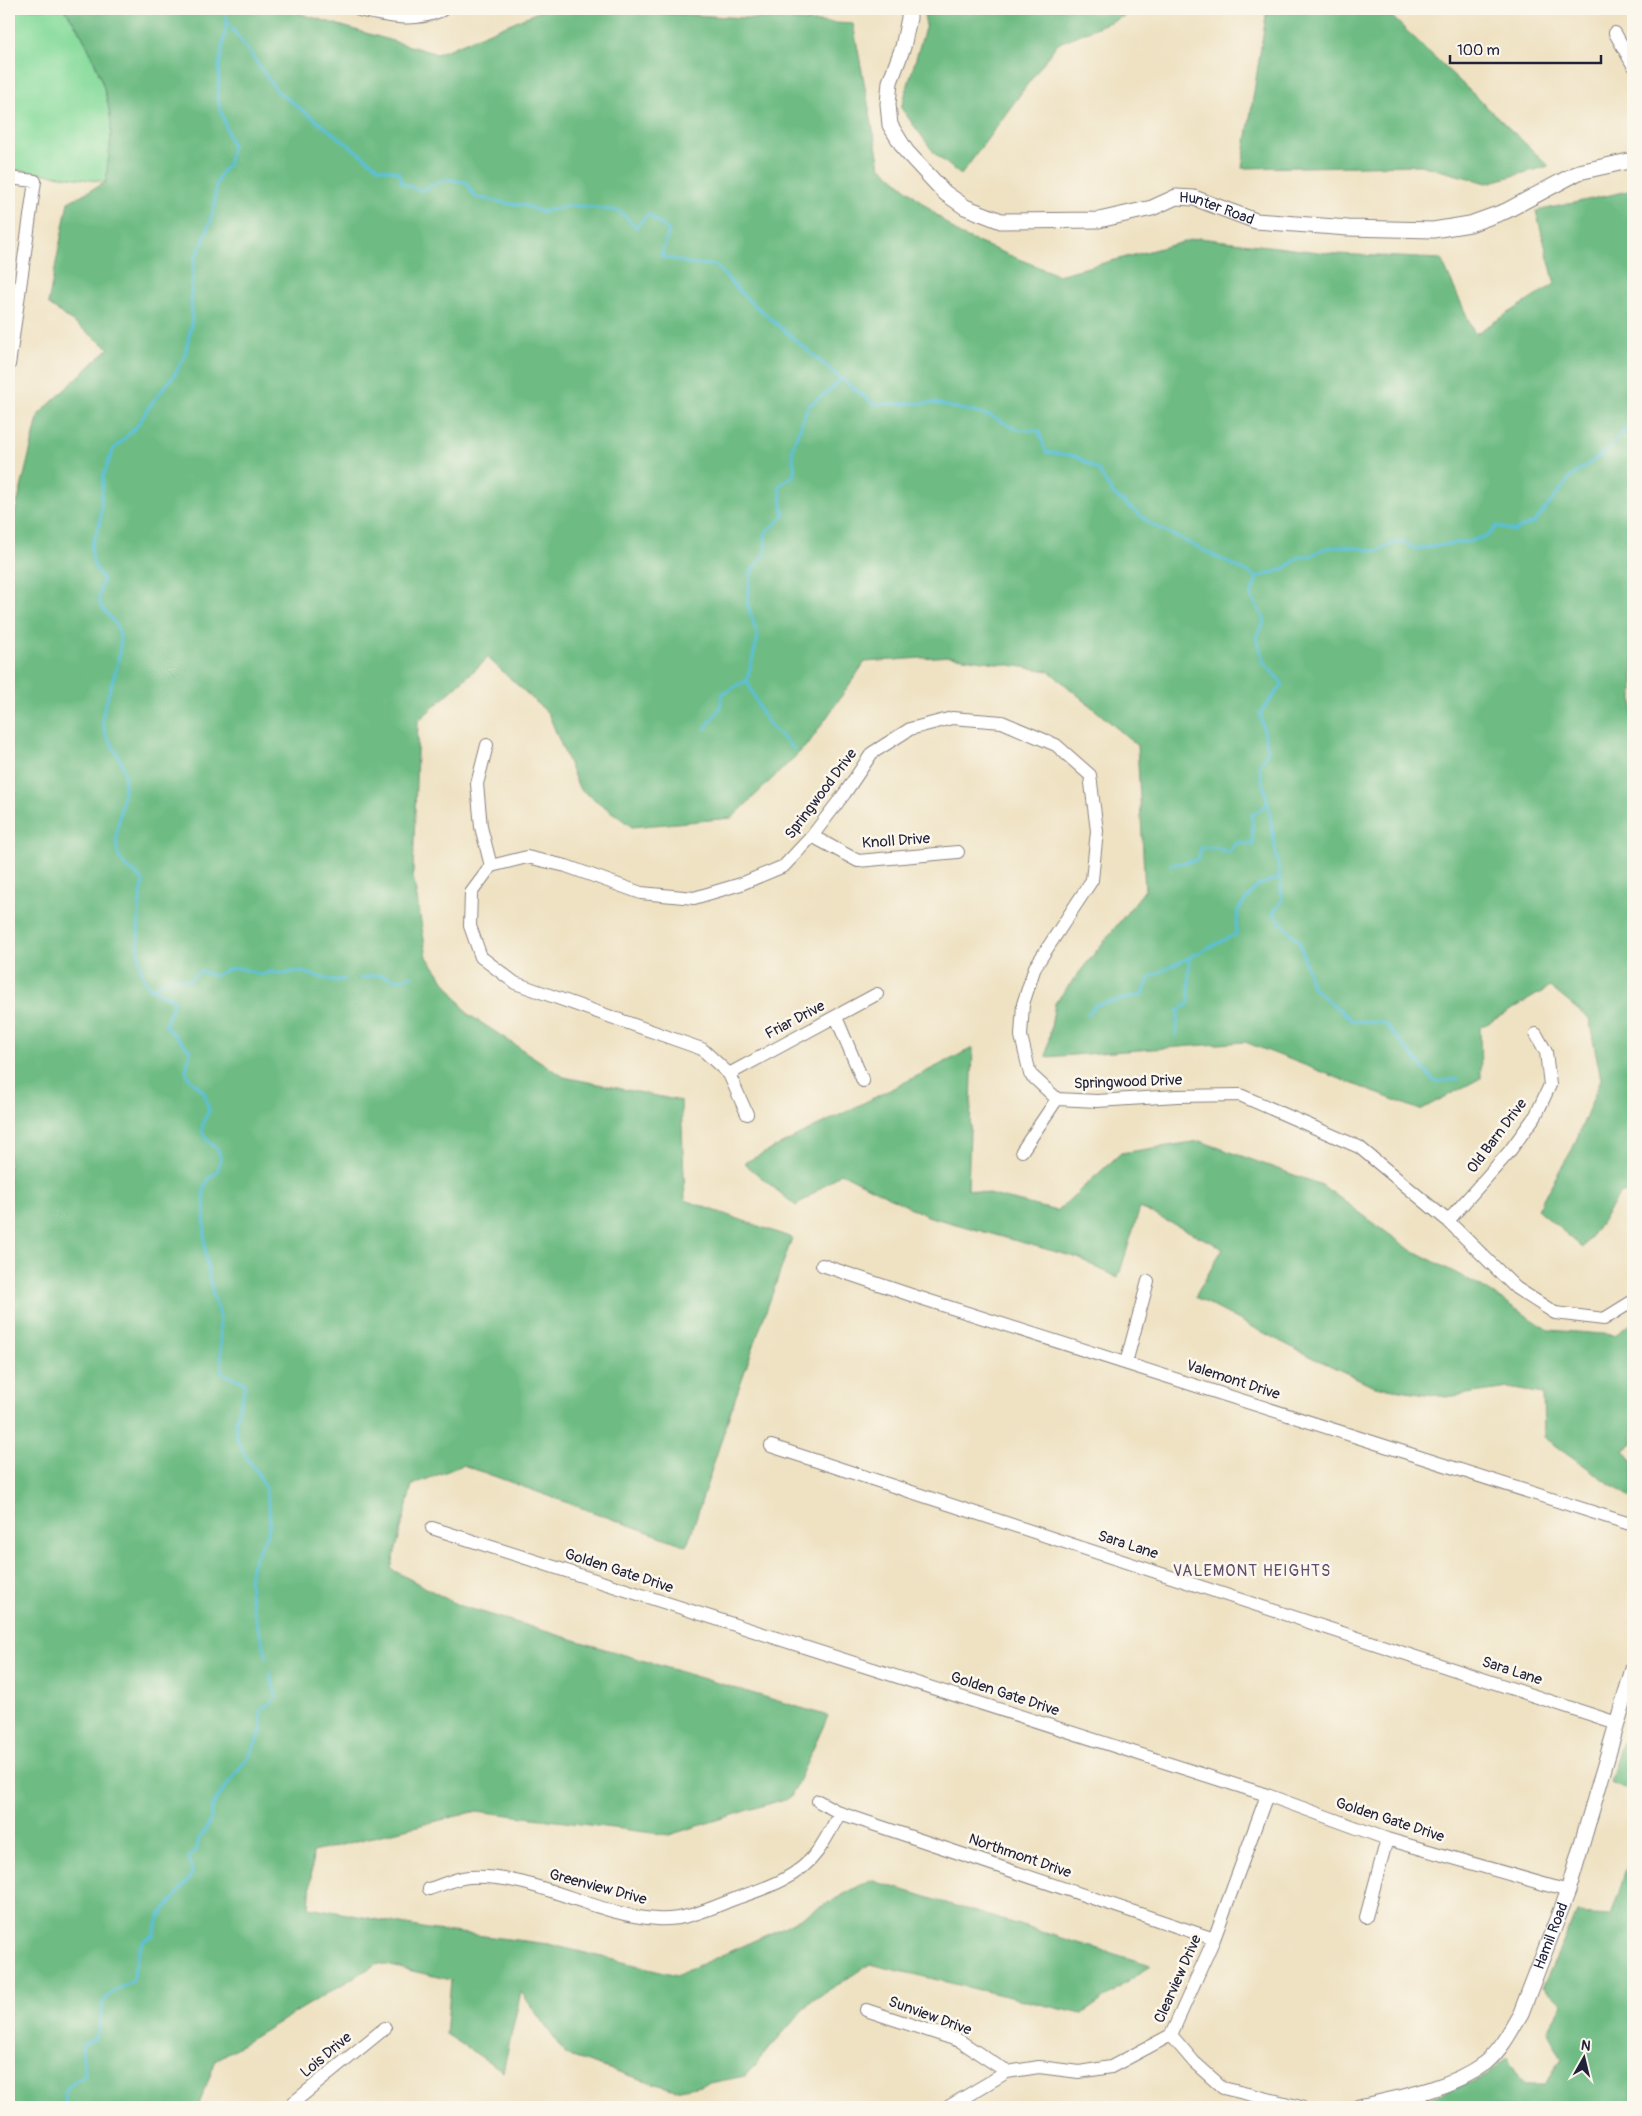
<svg xmlns="http://www.w3.org/2000/svg" width="1642" height="2116" viewBox="0 0 1642 2116" font-family="Pangolin,sans-serif">
<rect width="100%" height="100%" fill="#fbf7ec"/>
<filter id="ink" filterUnits="userSpaceOnUse"><feTurbulence type="fractalNoise" baseFrequency=".02" numOctaves="2"/><feDisplacementMap in="SourceGraphic" scale="10" xChannelSelector="R" yChannelSelector="G"/><feConvolveMatrix kernelMatrix="1 2 1 2 8 2 1 2 1" color-interpolation-filters="sRGB"/></filter>
<filter id="wash" filterUnits="userSpaceOnUse"><feTurbulence type="fractalNoise" baseFrequency=".0096" numOctaves="4" result="noise"/><feDisplacementMap in="SourceGraphic" scale="20" xChannelSelector="R" yChannelSelector="G"/><feGaussianBlur stdDeviation="1.12" result="paint"/><feColorMatrix in="noise" values="0 0 0 0 0 0 0 0 0 0 0 0 0 0 0 0 0 1.4 0 .05"/><feComposite in="paint" operator="in"/></filter>
<g filter="url(#wash)">
<rect width="100%" height="100%" fill="#efe2c3"/>
<!-- green -->
<path fill="#88dc9d" stroke="#557f6c" d="M9 9H64C88 38 113 97 111 136 110 151 107 166 106 182L9 169Z"/>
<!-- forest -->
<path fill="#6ebc84" stroke="#486f60" d="M64 9H294L298 13 437 54 545 9H587L853 24 880 166 960 235 1058 275 1199 238 1336 254 1441 259 1475 334 1555 284 1536 211 1633 190V1190L1620 1194 1583 1248 1537 1209 1573 1148 1601 1079 1589 1019 1550 987 1480 1028 1481 1078 1420 1110 1245 1042 1046 1057 1055 1003 1145 890 1137 745 1049 671 950 656 865 662 809 743 732 818 632 827 579 788 548 713 488 658 418 721 413 875 427 957 468 1014 564 1077 681 1101 685 1200 792 1238 731 1410 687 1546 463 1465 412 1485 391 1569 458 1605 828 1716 791 1797 669 1835 477 1811 313 1852 309 1907 428 1929 548 1944 677 1975 780 1929 870 1880 1151 1965 1082 2014 870 1964 810 2002 745 2076 675 2090 566 2055 521 1992 503 2071 446 2034 451 1980 378 1963 216 2060 198 2107H9V538L39 414 109 348 48 304 68 202 106 182C107 167 110 151 111 136 113 97 88 38 64 9Z
M923 9H1141L1057 44 961 175 935 154 901 108 926 25Z
M1267 9H1386L1387 12 1549 166 1487 183 1420 165 1242 168Z
M973 1048 968 1189 1057 1211 1121 1153 1200 1141 1322 1185 1408 1248 1475 1283 1549 1330 1615 1335 1633 1322V1444L1624 1450 1633 1462V1500L1544 1437 1543 1394 1508 1388 1446 1397 1374 1386 1299 1351 1195 1297 1223 1248 1140 1208 1118 1278 1078 1258 927 1216 841 1173 796 1206 744 1163Z
M1633 1708V1792L1610 1783Z
M1633 1848V2107H1408L1486 2076 1507 2057 1525 2085H1545L1562 2059 1547 2031 1562 2004 1543 1986 1576 1914 1611 1916Z"/>
<g fill="none" stroke-linecap="round" stroke-linejoin="round">
<!-- stream -->
<path stroke="#5bc0d9" stroke-width="3" d="M226 9 227 21 219 67 218 101 232 146 229 163 221 173 216 185 214 208 204 240 194 261 191 295 192 322 185 355 175 374 149 407 138 425 113 450 103 477 100 523 91 547 93 563 103 579C102 585 99 592 99 598 99 612 119 620 120 637 122 665 108 688 103 714 99 735 120 751 124 770 128 796 110 836 119 857 124 869 136 871 143 881 139 905 133 963 147 984 152 993 165 994 173 999 174 1009 166 1017 166 1027L190 1050 186 1071 189 1078 204 1092 209 1111 203 1122 202 1131 207 1140 218 1150 221 1160 217 1172 210 1177 204 1188 205 1254 213 1295 219 1312 222 1372 228 1376 242 1381 245 1387C241 1403 232 1422 237 1439 243 1459 262 1471 266 1493 269 1505 272 1522 267 1534 262 1547 252 1558 250 1572 246 1598 261 1633 267 1658
M227 21 277 91 379 168 399 172 402 183 420 191 446 179 466 182 475 197 510 204 524 205 542 212 571 205 619 211 636 227 648 214 669 231 661 256 691 264 715 265 745 297 840 378 874 404 934 403 991 416 1016 429 1039 431 1046 452 1076 456 1098 470 1113 494 1151 524 1257 577 1284 569 1299 557 1310 556 1325 548 1344 546 1376 551 1401 541 1416 549 1471 541 1489 535 1497 526 1513 531 1534 523 1571 477 1610 448 1628 426 1633 425
M747 680 761 712 773 729 794 749
M705 729 720 708 722 694 747 680 758 637 747 602 751 572 766 552 765 533 784 516 779 486 795 474 792 449 808 406 834 387 840 378
M1171 865 1197 860 1202 847 1219 848 1227 853 1238 842 1253 845 1252 815 1268 804
M1280 878 1282 900 1273 913 1300 943 1312 987 1353 1021 1384 1023 1435 1082 1458 1079
M360 978 378 975 400 980 412 976
M153 990 154 987 174 978 190 980 200 971 215 976C234 964 240 967 260 975L271 972 284 974 298 971 334 981 345 979
M1087 1015 1095 1005 1142 995 1150 977 1236 934 1238 910 1258 885 1280 878 1268 804 1259 768 1268 750 1260 713 1283 684 1264 663 1256 636 1265 621 1251 596 1257 577
M1176 1037 1178 1011 1189 1003V957
M66 2107C62 2085 69 2086 85 2076 86 2064 80 2056 83 2044L95 2039C102 2023 100 2018 103 2002L113 1992 133 1981C134 1972 138 1945 145 1940 147 1938 150 1937 153 1936L160 1916 190 1878 192 1872 189 1857 197 1848 198 1841 210 1822 213 1805 218 1797 250 1755 263 1727 261 1721V1709C264 1707 269 1705 271 1703 282 1693 269 1683 270 1673"/>
</g>
</g>
<g filter="url(#ink)">
<g fill="none" stroke-linecap="round" stroke-linejoin="round">
<defs>
<path id="minor" d="M1615 33 1633 65
M9 178 35 181 9 365
M487 745 477 784 481 827 491 866
M812 836 858 861 958 852
M836 1017 863 1081
M729 1074 877 994
M747 1114 729 1074 702 1049 515 983 481 957 470 926 471 893 491 866 527 857 566 866 641 893 694 898 741 884 784 866 812 836 845 793 872 753 910 729 952 718 1002 722 1056 745 1090 775 1097 831 1092 880 1035 967 1023 1004 1021 1036 1030 1074 1057 1099 1097 1101 1177 1096 1240 1095 1359 1147 1448 1221 1516 1288 1555 1313 1604 1319 1633 1301
M1022 1151 1057 1099
M1448 1221 1509 1152 1536 1115 1550 1085 1546 1052 1536 1034
M822 1265 911 1295 1633 1525
M1126 1363 1148 1281
M771 1446 1617 1723
M432 1528 1267 1795 1387 1839 1568 1891
M818 1801 840 1813 1214 1939
M429 1889C442 1885 456 1878 469 1877 534 1873 593 1915 657 1919 685 1921 711 1908 737 1898 766 1888 798 1878 817 1852 826 1840 833 1825 840 1813
M1366 1917 1387 1839
M866 2010 960 2041 1007 2072
M1171 2035 1194 2062 1223 2088 1301 2107
M288 2107 385 2028
M948 2107 1007 2072 1039 2067 1079 2072 1111 2067 1171 2035 1214 1939 1267 1795"/>
<g id="tertiary">
<path d="M361 9C387 15 415 21 441 9"/>
<path id="s1" d="M909 9V18L903 47 890 82 888 104 890 125 906 151 945 193 965 207 1001 221 1099 220 1152 208 1176 197 1194 198 1256 221 1348 228 1433 230 1470 224 1506 211 1579 172 1633 160"/>
<path id="s2" d="M1359 2107C1401 2098 1450 2089 1485 2063 1501 2050 1511 2030 1521 2013L1568 1891 1633 1669"/>
</g>
</defs>
<!-- minor casing -->
<use href="#minor" stroke="#88827f" stroke-width="14"/>
<!-- tertiary casing -->
<use href="#tertiary" stroke="#88827f" stroke-width="17"/>
<!-- minor -->
<use href="#minor" stroke="#fff" stroke-width="12"/>
<!-- tertiary -->
<use href="#tertiary" stroke="#fff" stroke-width="15"/>
</g>
</g>
<g text-anchor="middle" dominant-baseline="central" stroke-width="5" stroke-linejoin="round" paint-order="stroke">
<!-- street labels -->
<g font-size="15" fill="#22223b" stroke="#fbf7ec">
<text stroke="none"><textPath href="#s1" startOffset="491">Hunter Road</textPath></text>
<text transform="translate(821 794) rotate(-53)">Springwood Drive</text>
<text transform="translate(896 841) rotate(-4)">Knoll Drive</text>
<text transform="translate(795 1020) rotate(-28)">Friar Drive</text>
<text transform="translate(1128 1082) rotate(-2)">Springwood Drive</text>
<text transform="translate(1497 1136) rotate(-53)">Old Barn Drive</text>
<text transform="translate(1233 1380) rotate(18)">Valemont Drive</text>
<text transform="translate(1128 1545) rotate(18)">Sara Lane</text>
<text transform="translate(619 1571) rotate(18)">Golden Gate Drive</text>
<text transform="translate(1512 1671) rotate(18)">Sara Lane</text>
<text transform="translate(1005 1694) rotate(18)">Golden Gate Drive</text>
<text transform="translate(1390 1820) rotate(18)">Golden Gate Drive</text>
<text transform="translate(1020 1856) rotate(19)">Northmont Drive</text>
<text transform="translate(598 1887) rotate(15)">Greenview Drive</text>
<text stroke="none"><textPath href="#s2" startOffset="279">Hamil Road</textPath></text>
<text transform="translate(1178 1979) rotate(-66)">Clearview Drive</text>
<text transform="translate(930 2016) rotate(20)">Sunview Drive</text>
<text transform="translate(326 2055) rotate(-40)">Lois Drive</text>
</g>
<!-- neighbourhood labels -->
<g font-size="16" letter-spacing="1" fill="#604d6e" stroke="#fbf7ec">
<text x="1252" y="1571">VALEMONT HEIGHTS</text>
</g>
</g>
<!-- margin -->
<rect width="1642" height="2116" fill="none" stroke="#fbf7ec" stroke-width="30"/>
<!-- north arrow -->
<g transform="translate(1584 2058) rotate(8)" stroke="#fbf7ec" stroke-width="4" paint-order="stroke">
<path d="M0-4L9 19L0 12L-9 19Z" fill="#22223b"/>
<text y="-8" font-size="14" font-weight="bold" text-anchor="middle" fill="#22223b">N</text>
</g>
<!-- scale -->
<path d="M1450 55v8h151v-8" fill="none" stroke="#22223b" stroke-width="2.5"/>
<text x="1457" y="55" font-size="15" fill="#22223b" stroke="#fbf7ec" stroke-width="4" paint-order="stroke">100 m</text>
</svg>
